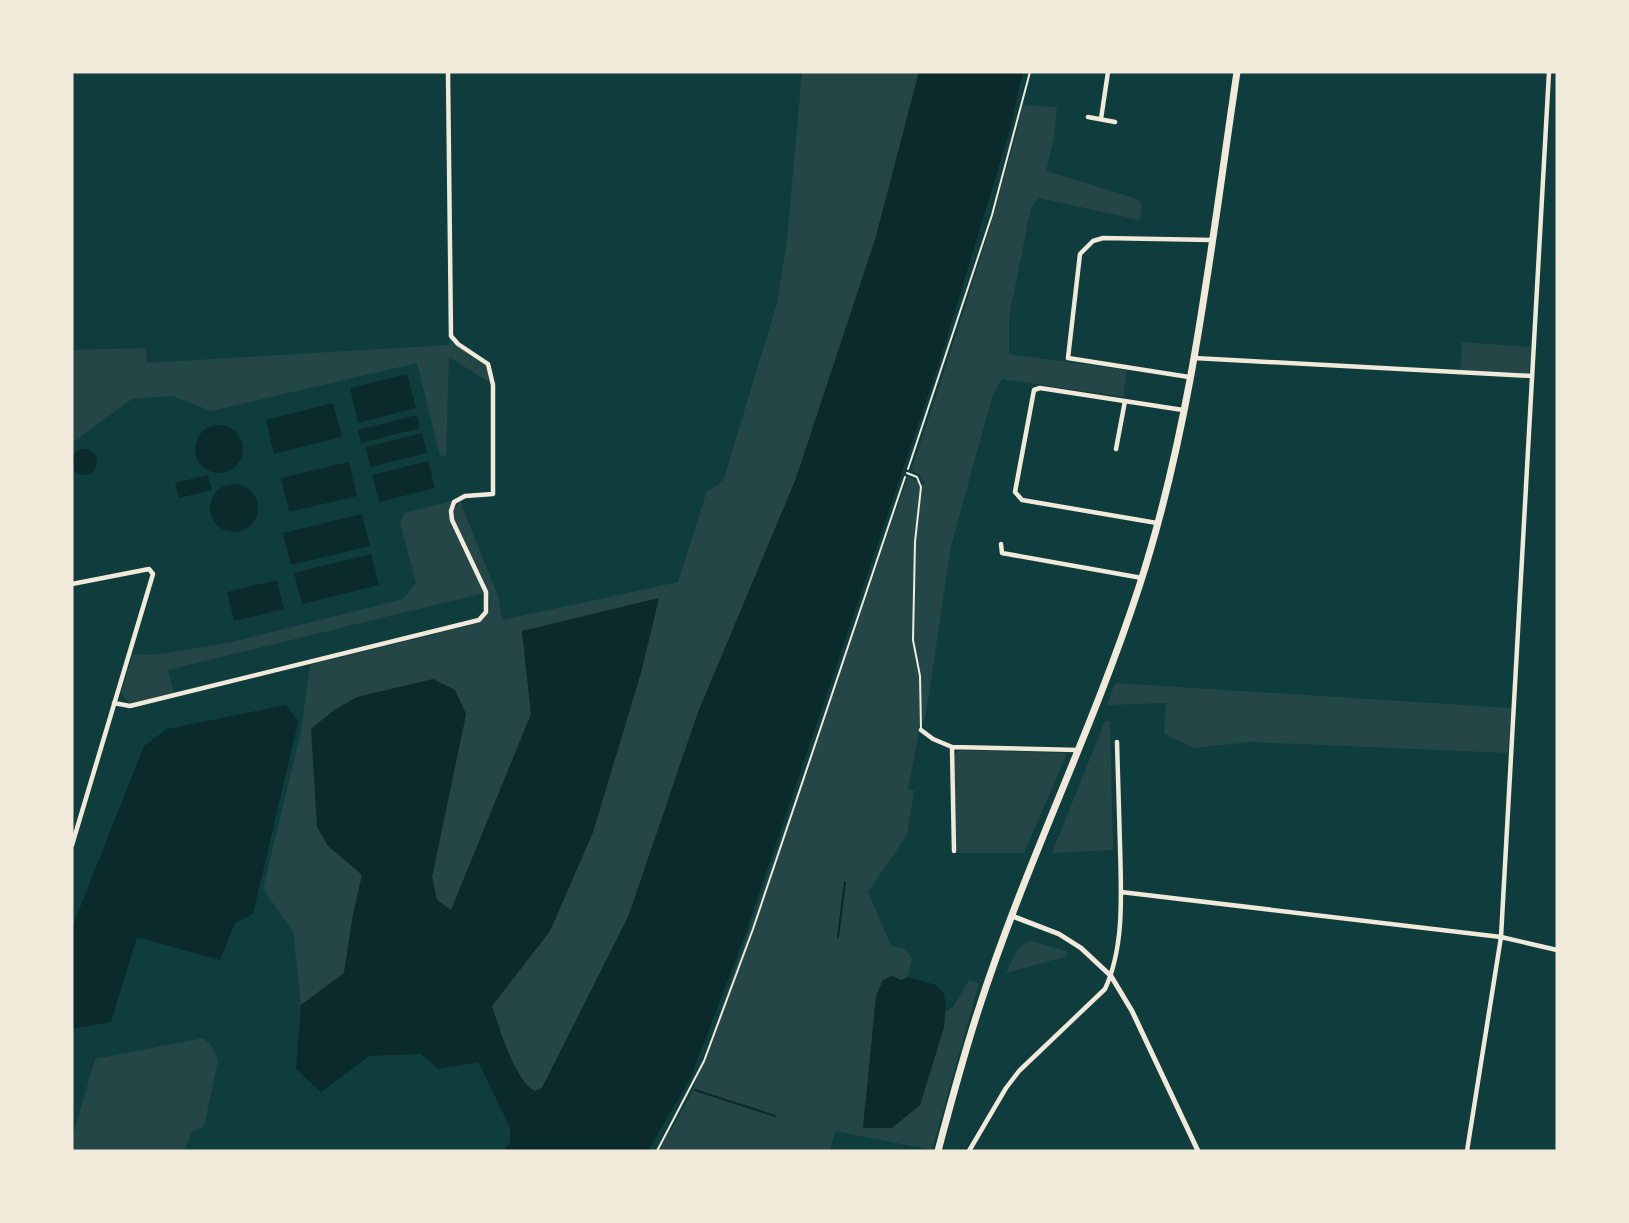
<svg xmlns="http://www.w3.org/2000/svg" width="1629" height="1223" viewBox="0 0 1629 1223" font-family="'Noto Sans',sans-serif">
<rect width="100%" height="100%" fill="#0f3d3e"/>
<!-- green -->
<path fill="#244646" d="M802 72H919L875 240 795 481 628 917 542 1088 535 1091C515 1082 500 1027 491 1006L550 931 593 832 522 631 531 714 451 911 437 900 432 877 466 714 328 846 363 875 353 915 344 973 301 1005 293 931 263 889 301 731 310 665 480 623 489 611 490 601 454 520 453 511 460 501 499 599 502 620 678 582 707 491 723 482 777 303 787 240Z
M1023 105 1057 107 1054 138 1046 171 1131 197 1139 200 1142 208 1140 220 1039 198 1031 207 1009 317V354L1127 370 1123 397 1002 379 993 394 951 546 926 714 919 732 908 788 914 791 907 835 868 892 891 946 906 949 912 959 908 977 877 996 863 1128H892L920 1105 944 1027 945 1012 953 1007 969 980 979 983 932 1150 835 1131 830 1151H658L691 1095 908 476 923 485 925 482 918 473 911 471C951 350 993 229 1023 105Z
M450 341 487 365 489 382 449 357 446 455 440 456 417 363 211 411 172 396 132 399 72 443V350L146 348 147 363 448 345Z
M1462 342 1531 347 1529 374 1460 370Z
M452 501 449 510V520L484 593 168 670 174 693 130 704 121 693 133 654 154 655 228 643 403 599 416 583 400 522 405 513Z
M1115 683 1511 708 1508 753 1251 742 1194 748 1164 734 1166 703 1107 705Z
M1105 721 1110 722 1113 850 1052 853Z
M960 750 1067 753 1024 853H956L954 756Z
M1031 941 1069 952 1064 957 1006 973C1012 961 1017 943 1031 941Z
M204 1038 213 1048 218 1061 204 1126 192 1132 184 1151H72V1139L95 1059Z"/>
<!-- water -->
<path fill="#0a2a2b" d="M919 72H1023L1010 130 940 360 745 935 691 1077 648 1151H504L510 1142V1127L478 1062 438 1069 421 1054 369 1056 321 1092 296 1069 301 1005 344 973 353 915 362 875 328 846 317 827 311 729 334 710 357 697 433 679 455 690 466 714 432 877 437 900 451 910 531 714 522 631 659 598 641 673 593 832 550 931 492 1006C499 1027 515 1082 535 1091L542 1088 628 917 698 712 795 481 875 240Z
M407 374 416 408 358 423 350 388Z
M333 403 342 437 274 454 266 420Z
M417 415 420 428 361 443 358 430Z
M195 449a24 24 0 1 1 48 0a24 24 0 1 1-48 0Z
M422 433 427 453 370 467 366 447Z
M71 462a13 13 0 1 1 26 0a13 13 0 1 1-26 0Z
M428 461 435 488 379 502 372 475Z
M349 462 357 496 289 512 281 478Z
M208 475 212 490 179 498 175 483Z
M210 508a24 24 0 1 1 48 0a24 24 0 1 1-48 0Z
M362 514 370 546 291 565 283 533Z
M371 554 379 585 302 604 294 573Z
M277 580 284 609 234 621 227 592Z
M286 705 298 722 253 914 235 923 220 960 137 937 111 1022 72 1029V928L144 746 167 729Z
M892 976 901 980 908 977 936 985 943 992 946 1003 944 1027 920 1105 892 1128H863L876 996 883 980Z"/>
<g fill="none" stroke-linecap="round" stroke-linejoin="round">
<!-- stream -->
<path stroke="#0a2a2b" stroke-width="2" d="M838 937 845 882
M695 1090 775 1116"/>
<!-- path -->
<path stroke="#f1e9da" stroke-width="2" d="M908 469 992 215 1030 72
M657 1151 704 1061 753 929 905 477"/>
<!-- service -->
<path stroke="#f1e9da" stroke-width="2" d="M907 473 917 477 921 487 915 542 913 640 920 676 921 729"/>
<!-- minor -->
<path stroke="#f1e9da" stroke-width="4.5" d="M1088 117 1115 122
M1101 119 1108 72
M1194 358 1532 376
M1189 377 1068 358 1080 254 1093 241 1103 238 1212 240
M1116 449 1125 401
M1157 523 1022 500 1015 492 1034 390 1040 388 1183 410
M1001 544 1002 553 1142 578
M72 584 149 569 153 574 72 845
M114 703 130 706 479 620 486 612V592L452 520 451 511 454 502 465 496 493 494V385L488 364 458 344 451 336 448 72
M921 730 933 739 952 747 1078 750
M952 747 954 851
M1121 892 1501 937 1557 950
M969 1151 1006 1088 1019 1071 1105 989C1125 946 1121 891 1120 845 1119 811 1118 776 1117 742
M1467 1151 1501 937 1549 72"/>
<!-- tertiary -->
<path stroke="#f1e9da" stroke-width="5" d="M1012 916 1059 934 1081 948 1111 976 1132 1011 1198 1151"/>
<!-- primary -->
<path stroke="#f1e9da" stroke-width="7" d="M938 1151C951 1102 964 1053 980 1005 1026 863 1093 729 1139 587 1193 421 1211 244 1237 72"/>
</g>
<!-- border -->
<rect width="1629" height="1223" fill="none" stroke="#f1e9da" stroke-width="147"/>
</svg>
